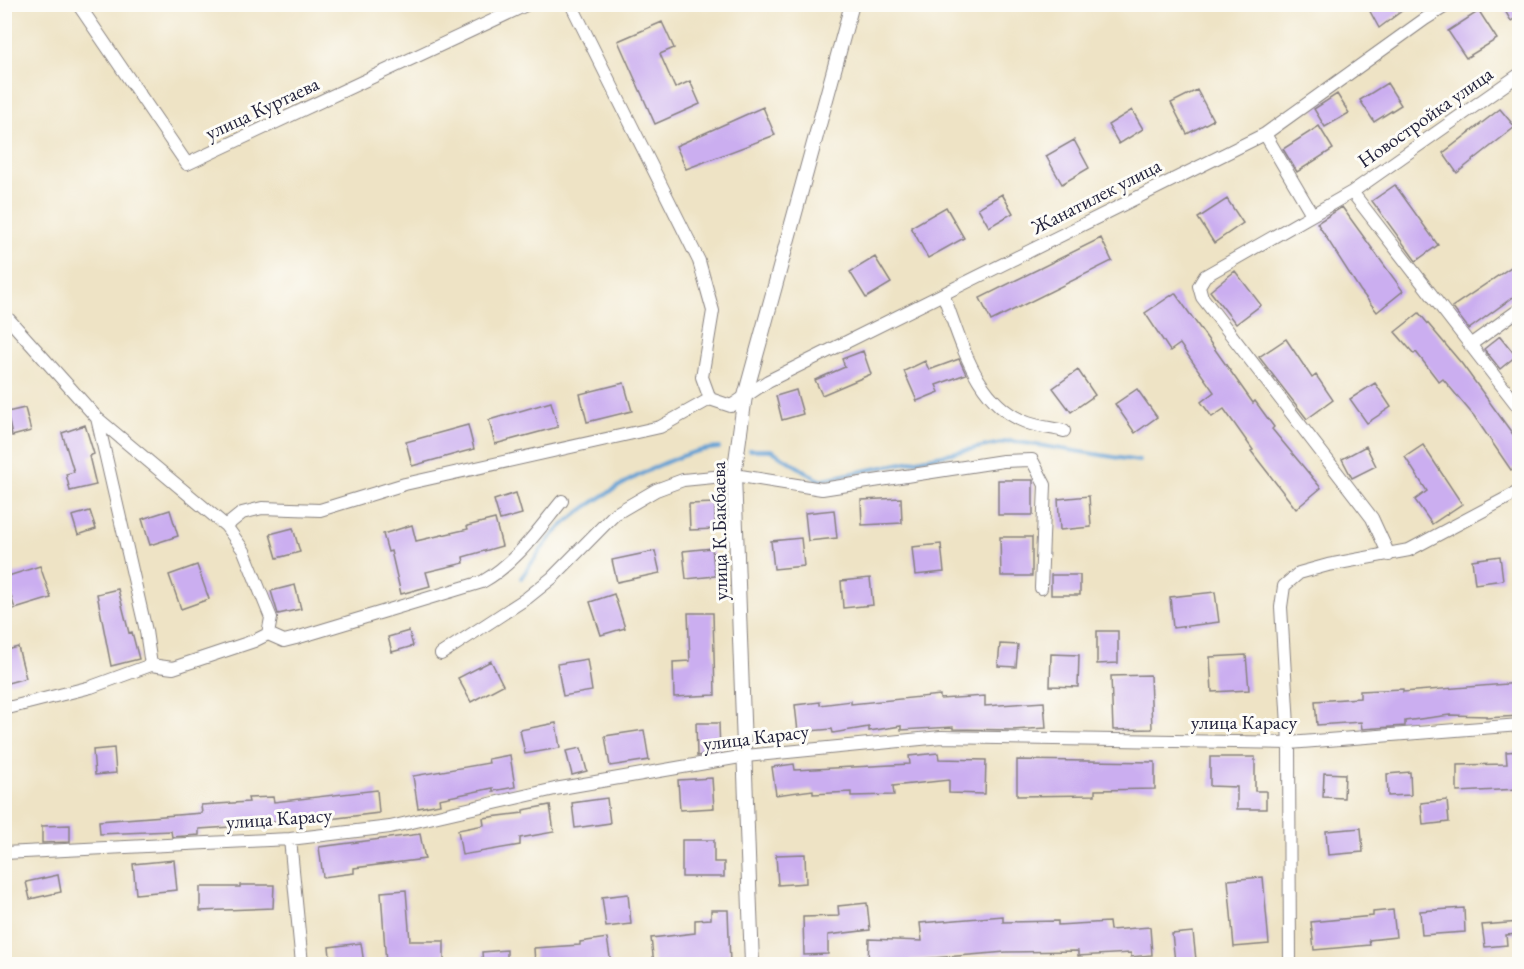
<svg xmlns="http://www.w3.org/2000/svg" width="1524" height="969" viewBox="0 0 1524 969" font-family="'EB Garamond',serif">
<rect width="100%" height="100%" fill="#fdfcf7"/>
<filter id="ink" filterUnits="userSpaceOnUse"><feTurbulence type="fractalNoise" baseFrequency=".0167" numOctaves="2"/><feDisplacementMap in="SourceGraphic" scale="12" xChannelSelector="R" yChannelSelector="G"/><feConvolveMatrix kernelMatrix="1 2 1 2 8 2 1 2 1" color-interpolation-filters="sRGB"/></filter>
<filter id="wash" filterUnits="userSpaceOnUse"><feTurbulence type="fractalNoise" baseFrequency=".008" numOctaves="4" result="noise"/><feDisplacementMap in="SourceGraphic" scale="24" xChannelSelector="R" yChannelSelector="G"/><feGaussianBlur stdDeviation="1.35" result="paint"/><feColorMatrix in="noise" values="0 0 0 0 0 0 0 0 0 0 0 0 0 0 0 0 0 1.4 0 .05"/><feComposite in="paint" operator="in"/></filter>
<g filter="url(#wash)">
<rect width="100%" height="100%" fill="#eee3c5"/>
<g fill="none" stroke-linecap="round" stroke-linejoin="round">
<!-- stream -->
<path stroke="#619fd3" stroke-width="4" d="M750 450H771L819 480 1011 441 1139 461
M521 578C532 563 542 547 554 534 584 502 675 449 719 448"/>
</g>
<g id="blocks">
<!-- building -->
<path fill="#cbaef0" d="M1366 4H1411L1379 28Z
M1501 4H1520V15L1511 21Z
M1479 11 1497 39 1466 58 1448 31Z
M662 22 674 48 660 54 675 88 690 81 700 104 655 124 618 41Z
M1387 83 1401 105 1374 122 1360 100Z
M1197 90 1213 120 1187 134 1171 103Z
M1337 94 1349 113 1325 127 1314 109Z
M763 107 775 135 686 169 676 146Z
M1500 109 1515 127 1457 173 1443 153Z
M1132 110 1143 129 1119 144 1108 125Z
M1319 126 1333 149 1297 172 1283 149Z
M1074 140 1089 168 1062 184 1046 156Z
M1395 185 1438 245 1416 261 1372 201Z
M1002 194 1013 213 989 227 978 208Z
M1227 199 1243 223 1214 243 1198 218Z
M946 207 964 238 928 258 911 227Z
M1342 207 1403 291 1377 312 1360 290 1317 223Z
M1101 238 1112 261 991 321 980 298Z
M875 257 891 283 866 298 850 272Z
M1520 261V292L1469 329 1452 307Z
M1235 271 1261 305 1236 324 1210 291Z
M1175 293 1253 403 1255 401 1274 427 1272 429 1321 488 1296 509 1251 451 1253 450 1224 409 1212 417 1201 402 1214 392 1180 344 1170 351 1145 313Z
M1419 313 1462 364 1520 444V464L1511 470 1474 416 1443 379 1439 382 1416 352 1414 354 1395 332Z
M1500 336 1516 356 1500 369 1484 349Z
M1286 339 1312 378 1316 375 1333 400 1307 419 1259 357Z
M863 351 871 374 822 395 815 380 845 367 842 359Z
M959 359 966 374 936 385 939 392 917 401 904 371 925 361 929 370Z
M1078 370 1095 395 1071 412 1053 388Z
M624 383 632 411 587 422 580 394Z
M1375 383 1391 407 1367 423 1350 399Z
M1137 389 1157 417 1135 433 1115 404Z
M796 390 803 414 782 420 776 396Z
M551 402 558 427 495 444 489 420Z
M25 408 31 431 12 436 7 412Z
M85 425 94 454 89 456 96 485 70 491 66 474 74 472 62 433Z
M468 425 474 449 412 466 406 442Z
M1423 445 1462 504 1432 524 1415 500 1427 491 1405 457Z
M1366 446 1376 466 1352 478 1342 459Z
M998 480H1033V515H998Z
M516 493 522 514 500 520 494 500Z
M1089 496 1091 527 1060 530 1058 499Z
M901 498 902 523 862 525 861 500Z
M715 503V529L690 530 689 504Z
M170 510 178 536 150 545 142 519Z
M834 510 837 538 808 541 805 513Z
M90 511 96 529 78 535 72 516Z
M495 519 502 546 463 557 464 563 426 572 430 586 401 594 391 551 388 552 383 534 412 525 416 541 468 529 467 526Z
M293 528 300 552 277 558 270 534Z
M1000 537H1032V576H1001Z
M801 538 804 566 774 569 771 541Z
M941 544 944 572 915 575 912 547Z
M712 548 715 576 686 579 683 551Z
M655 551 660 573 617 582 612 560Z
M1500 556 1503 580 1475 584 1472 560Z
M197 565 209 599 181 609 169 575Z
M40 566 51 598 15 609 5 577Z
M1051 575H1080V595H1051Z
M870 578 873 605 843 608 841 581Z
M295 585 301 609 278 614 271 591Z
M118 589 129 633 132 632 139 659 111 666 97 594Z
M1215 592 1219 622 1173 628 1170 597Z
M614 594 625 628 601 635 590 602Z
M688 613H713L715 695 674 697 673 662 690 661Z
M409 631 413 646 392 652 388 637Z
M1097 631H1118V663L1097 664Z
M1000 644 1018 645 1016 667 998 666Z
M18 647 26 678 4 684V651Z
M1051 654 1079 655 1078 687 1050 686Z
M1246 655 1249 690 1212 692 1210 657Z
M587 659 592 691 563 696 557 664Z
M491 661 503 685 471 702 458 678Z
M1150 675 1152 729 1113 730 1111 676Z
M1520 683V716L1486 718V716L1450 715 1405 721V726L1362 729 1361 722 1317 725 1315 701 1360 698V691L1403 689V692Z
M940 695V699L985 696V706L1044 702 1046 728 1012 730 953 729V727L901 730V726L869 731V727L833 733 832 729 798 732 795 705 820 702V705L851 701V704Z
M556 723 560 748 525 754 520 730Z
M696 723H719L720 752 697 756Z
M644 730 649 760 610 766 605 736Z
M114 748 116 773 95 775 93 750Z
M581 748 587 771 572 775 566 751Z
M1520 751V789L1457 792V765L1507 764 1506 752Z
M938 753 939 759 986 760 985 794 949 793V780L893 786 894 795 851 796V792L813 794V790L776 795 772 767 794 764 795 770 910 764 909 756Z
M510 755 515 787 493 791V788L439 799 440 804 418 808 413 776 489 763 488 759Z
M1210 757H1255V791H1266V809H1237V787L1210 786Z
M1017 760 1155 762V789L1095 790V795L1017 796Z
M1410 772 1411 795 1388 796 1387 774Z
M1324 773 1345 774 1344 798 1323 797Z
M712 778 714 808 680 810 678 780Z
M377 790 379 813 320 820 230 824V827L199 829V835L172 837 171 831 100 834 99 821 202 813 201 805 249 802 248 798 273 797 274 802Z
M607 798 610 823 575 828 572 803Z
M1447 800 1449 822 1423 825 1421 803Z
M550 805 554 832 520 838V845L462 855 458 830 484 825 483 818 523 813V810Z
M70 825V842L42 843V826Z
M1361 828 1363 852 1328 855 1326 831Z
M420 834 425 859 354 868V873L323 877 319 847Z
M682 840H714V862H724V877H682Z
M805 854 806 883 778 885 776 855Z
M174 860 177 890 136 894 133 864Z
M58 875 61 892 30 899 26 882Z
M1263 877 1269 944 1234 947 1228 880Z
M240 885H274L273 908 200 911V887H240Z
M406 890 410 941H444V964H386L381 892Z
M628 894 631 924 606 927 602 897Z
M867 903 870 930 828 935V954L804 955 803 917 839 916 838 906Z
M1464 908 1465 932 1422 935 1420 911Z
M711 910H728L730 964H654L651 938 695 933V920L711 919Z
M1393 910 1396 937 1369 940 1370 945 1314 950 1311 922 1373 916V912Z
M1003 916V922L1058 921V925L1109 922 1110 930 1150 927 1152 955 1131 957V953L1078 956V951L1006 952 910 960V964H868L869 939 922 941 920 923Z
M1520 922V934L1506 935 1507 945 1485 947 1482 925Z
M1193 932 1196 960 1175 962 1172 934Z
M607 938 611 963 535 964 534 948 580 945V942Z
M361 943 364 964H331L329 947Z
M507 950V964H483L482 952Z"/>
</g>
</g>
<g filter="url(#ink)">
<use href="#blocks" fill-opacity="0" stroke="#888280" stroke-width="1.5"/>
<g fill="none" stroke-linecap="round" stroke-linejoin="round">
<defs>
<path id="minor" d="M78 4 187 164 528 4
M571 4 699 261 713 311 702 377 710 399 731 406 768 381 1265 134 1425 19 1449 4
M1265 134 1312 214
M1352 192 1520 409
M943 294C961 340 975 404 1028 423 1039 427 1053 428 1064 431
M4 314 97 418 226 526 244 551 271 618 268 634 254 641 173 668 151 665
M1470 345 1520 309
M226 526 242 513 262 508 320 510 405 484 660 427 710 399
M1389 555 1372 518 1202 297 1199 286 1205 276 1352 192 1520 74
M268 634 284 641 296 638 482 582C516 563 538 530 562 501
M441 654 527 598 552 578 615 514 656 490 683 480 734 475 822 489 1003 461 1032 460 1045 485 1041 588
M4 709 91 687 151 665 146 631 97 418
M290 839 302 964
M4 853 290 839 390 827 555 789 746 756 941 737 1289 743 1520 725
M1290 964 1289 743 1281 607 1284 586 1299 573 1328 565 1409 550 1520 491"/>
<path id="tertiary" d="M752 964 734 475 745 396 852 4"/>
</defs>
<!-- minor casing -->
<use href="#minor" stroke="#888280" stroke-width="14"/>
<!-- tertiary casing -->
<use href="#tertiary" stroke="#888280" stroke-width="16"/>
<!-- minor -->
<use href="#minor" stroke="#fff" stroke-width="12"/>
<!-- tertiary -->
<use href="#tertiary" stroke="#fff" stroke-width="14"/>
</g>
</g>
<g text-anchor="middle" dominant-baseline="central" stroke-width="6" stroke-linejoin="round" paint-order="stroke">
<!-- street labels -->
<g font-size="20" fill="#22223b" stroke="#fdfcf7">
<text transform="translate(262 108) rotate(-25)">улица Куртаева</text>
<text transform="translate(1425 117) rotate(-35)">Новостройка улица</text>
<text transform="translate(1096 196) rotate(-27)">Жанатилек улица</text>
<text transform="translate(719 531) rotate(-91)">улица К.Бакбаева</text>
<text x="1244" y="722">улица Карасу</text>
<text transform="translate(756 737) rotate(-7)">улица Карасу</text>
<text transform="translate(279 818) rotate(-4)">улица Карасу</text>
</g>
</g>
<!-- margin -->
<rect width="1524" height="969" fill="none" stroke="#fdfcf7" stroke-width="24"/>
</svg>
